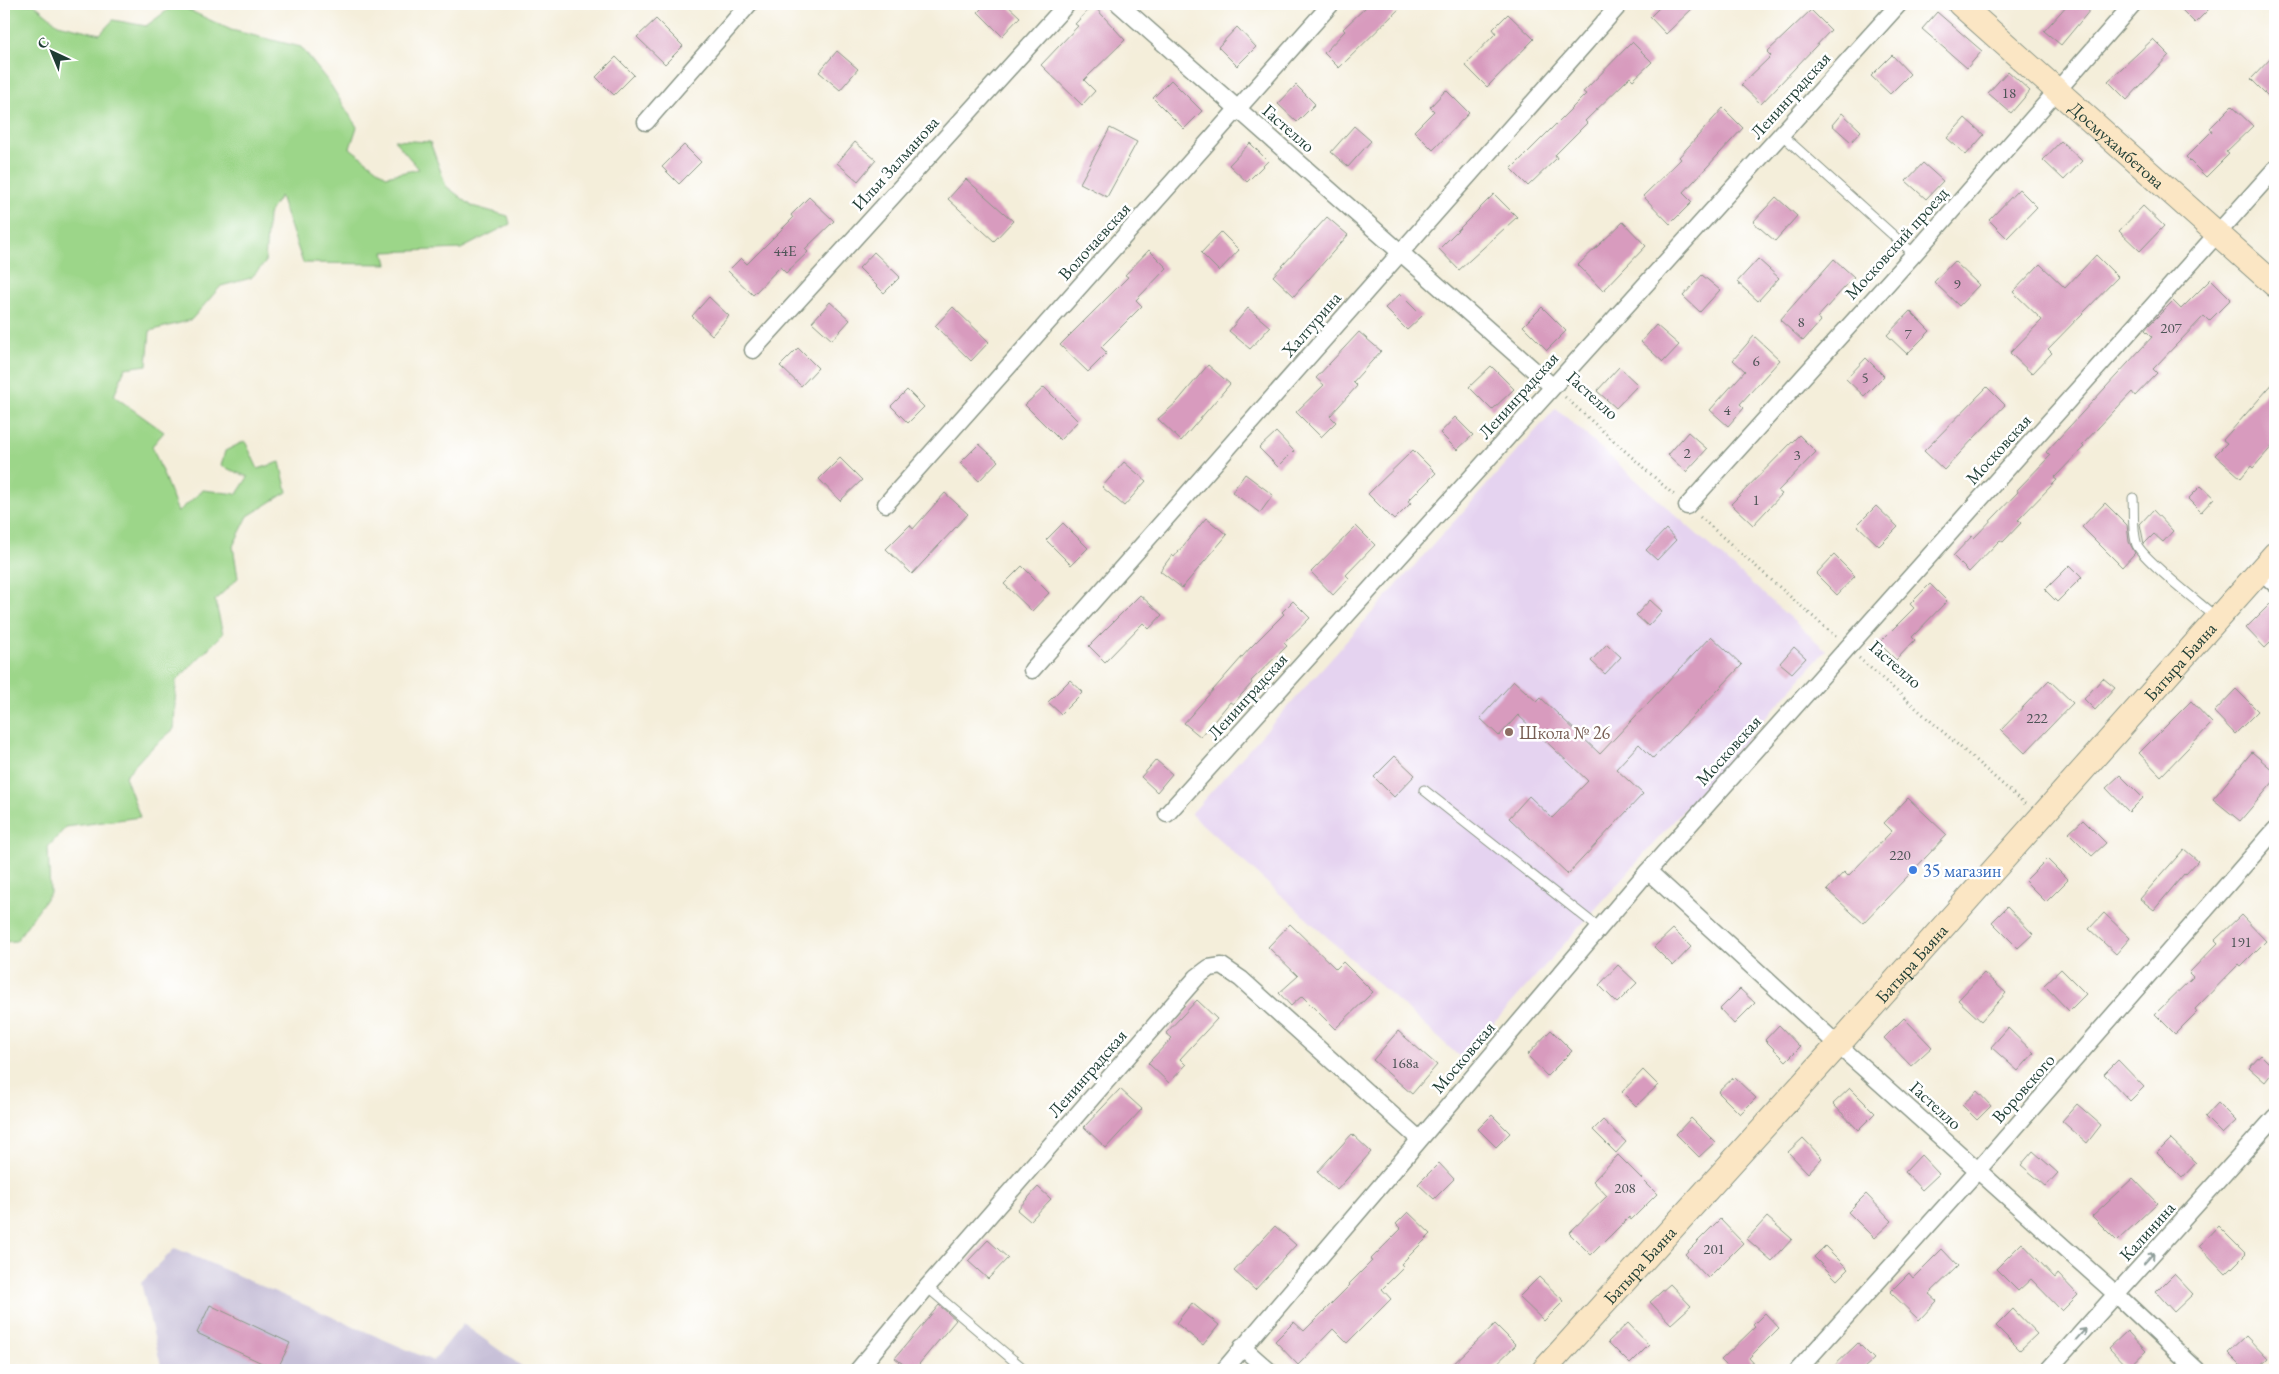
<svg xmlns="http://www.w3.org/2000/svg" width="2279" height="1374" viewBox="0 0 2279 1374" font-family="'EB Garamond',serif">
<rect width="100%" height="100%" fill="#fff"/>
<filter id="ink" filterUnits="userSpaceOnUse"><feTurbulence type="fractalNoise" baseFrequency=".02" numOctaves="2"/><feDisplacementMap in="SourceGraphic" scale="10" xChannelSelector="R" yChannelSelector="G"/><feConvolveMatrix kernelMatrix="1 2 1 2 8 2 1 2 1" color-interpolation-filters="sRGB"/></filter>
<filter id="wash" filterUnits="userSpaceOnUse"><feTurbulence type="fractalNoise" baseFrequency=".0096" numOctaves="4" result="noise"/><feDisplacementMap in="SourceGraphic" scale="20" xChannelSelector="R" yChannelSelector="G"/><feGaussianBlur stdDeviation="1.12" result="paint"/><feColorMatrix in="noise" values="0 0 0 0 0 0 0 0 0 0 0 0 0 0 0 0 0 1.4 0 .05"/><feComposite in="paint" operator="in"/></filter>
<g filter="url(#wash)">
<rect width="100%" height="100%" fill="#f4eeda"/>
<!-- built -->
<path fill="#e5d3f0" d="M1556 408 1826 650 1462 1059 1191 814Z"/>
<!-- industrial -->
<path fill="#c7c0d8" d="M175 1248 433 1361 463 1324 527 1370H162L141 1283Z"/>
<!-- green -->
<path fill="#9cd689" stroke="#5e8a5e" d="M4 4H34L58 24 100 34 113 20 146 26 176 4 231 30 301 47 330 84 357 127 350 148 386 176 419 169 394 140 430 142 446 186 472 206 508 216 510 224 461 249 384 252 387 264 303 263 280 196 268 215 265 263 251 278 221 286 191 320 150 331 147 365 125 368 114 396 164 432 152 446 178 512 203 490 237 494 248 477 221 466 225 451 245 441 258 469 280 462 287 492 248 516 233 546 238 578 215 600 223 634 176 681 174 729 145 754 125 776 140 817 66 827 48 847 50 893 16 941 4 942Z"/>
<g id="blocks">
<!-- building -->
<path fill="#d89bbe" d="M986 4H1006L1020 17 1002 36 978 12Z
M1369 4H1404L1339 68 1324 53 1345 31 1343 29Z
M1663 4H1697L1666 34 1650 17Z
M2068 4H2095L2061 45 2044 31Z
M2176 4H2214L2195 23Z
M1093 5 1125 40 1084 80 1095 91 1082 105 1041 65 1078 26 1075 24Z
M1811 10 1831 30 1761 104 1741 85 1771 56 1767 52Z
M1937 12 1982 51 1967 68 1922 29Z
M1508 14 1534 39 1487 87 1465 65 1496 33 1493 29Z
M656 19 683 46 665 64 637 37Z
M1237 27 1256 47 1237 66 1218 47Z
M2153 39 2169 55 2127 100 2108 81Z
M1632 42 1652 62 1633 80 1630 77 1585 121 1587 123 1555 155 1557 158 1528 186 1511 169 1586 94 1583 92Z
M837 51 858 69 840 90 819 72Z
M2275 54V103L2251 79Z
M1892 55 1910 74 1890 94 1871 76Z
M616 57 634 75 614 95 596 77Z
M2008 71 2030 91 2011 113 1988 93Z
M1171 80 1202 111 1184 129 1153 98Z
M1296 85 1315 104 1297 122 1278 104Z
M1446 90 1469 113 1433 150 1414 131 1434 111 1430 107Z
M2232 106 2253 126 2226 152 2229 154 2206 177 2186 157 2212 131 2210 128Z
M1723 108 1743 128 1683 193 1692 202 1670 224 1643 196 1681 159 1679 157Z
M1842 113 1861 131 1851 142 1832 125Z
M1965 118 1984 135 1966 155 1947 138Z
M1354 126 1371 141 1348 167 1331 152Z
M1110 128 1137 142 1107 197 1080 183Z
M2061 141 2082 161 2064 180 2043 160Z
M855 142 876 160 858 181 837 163Z
M1250 143 1268 161 1247 182 1229 165Z
M684 145 701 162 679 184 662 167Z
M1923 163 1943 181 1926 199 1906 181Z
M966 179 1013 221 994 241 948 199Z
M2019 189 2037 207 2007 238 1989 220Z
M1494 194 1517 217 1459 270 1439 249Z
M809 197 834 221 805 249 808 252 786 273 780 267 753 295 728 271 741 258 747 264 793 218 791 215Z
M1776 197 1797 216 1775 241 1753 222Z
M2143 206 2164 226 2140 251 2119 231Z
M1327 217 1348 235 1294 296 1273 276Z
M1623 222 1646 246 1603 291 1578 265Z
M1221 232 1239 250 1219 271 1201 253Z
M1149 250 1167 268 1136 300 1142 306 1101 347 1107 353 1088 372 1060 345 1128 277 1125 275Z
M874 252 900 277 884 293 859 268Z
M2096 255 2118 277 2048 349 2052 353 2032 374 2010 353 2042 320 2013 292 2040 264 2065 288Z
M1758 259 1779 278 1758 301 1737 282Z
M1834 259 1854 277 1817 318 1821 321 1803 341 1780 320Z
M1954 261 1979 285 1959 306 1934 282Z
M1702 275 1720 290 1700 312 1683 296Z
M2211 279 2231 299 2209 321 2204 316 2153 369 2157 373 2135 396 2132 392 2082 445 2084 447 2054 478 2057 480 2018 520 2021 523 2003 542 2000 540 1969 572 1953 556 1972 536 1974 538 2018 492 2017 490 2050 456 2046 452 2152 337 2145 330 2148 326 2173 301 2181 309Z
M1400 294 1422 316 1407 330 1385 308Z
M709 297 729 316 712 335 692 316Z
M830 302 850 320 832 340 812 322Z
M953 307 989 342 971 361 935 326Z
M1542 307 1566 331 1547 350 1523 326Z
M1248 308 1270 327 1250 349 1229 331Z
M1910 311 1930 331 1907 354 1887 335Z
M1656 325 1679 345 1663 362 1641 342Z
M1359 332 1381 351 1353 382 1357 386 1330 416 1336 422 1321 437 1296 412 1324 385 1316 378Z
M1754 336 1780 360 1740 404 1744 408 1728 426 1710 410 1745 371 1733 360Z
M798 348 818 368 801 386 780 366Z
M1866 358 1884 376 1864 396 1846 379Z
M1208 365 1230 384 1181 441 1158 419 1177 402Z
M1491 366 1514 389 1492 410 1469 387Z
M1619 367 1638 385 1616 408 1597 391Z
M2275 381V443L2253 468 2251 466 2241 478 2215 455 2227 443 2223 440Z
M1044 387 1078 421 1060 440 1025 405Z
M1987 387 2005 405 1944 470 1924 451Z
M907 390 924 407 908 423 891 406Z
M1455 417 1473 435 1457 450 1440 433Z
M1276 432 1294 451 1278 467 1259 448Z
M1688 432 1707 449 1686 472 1668 455Z
M1799 435 1816 452 1778 491 1782 494 1753 525 1731 504Z
M979 444 998 461 979 481 960 463Z
M1413 450 1436 473 1408 501 1411 503 1394 520 1368 494Z
M840 458 862 480 840 501 819 479Z
M1124 462 1146 481 1124 506 1102 487Z
M1245 474 1273 495 1260 513 1232 492Z
M2201 486 2214 498 2201 512 2188 499Z
M945 493 968 514 912 574 886 549 910 525 913 529Z
M2105 503 2127 525 2129 542 2135 553 2122 567 2082 527Z
M1876 506 1898 527 1879 546 1857 525Z
M2153 510 2173 531 2163 542 2154 534 2144 544 2140 524Z
M1206 518 1227 535 1182 588 1160 571 1172 555 1174 557Z
M1063 523 1088 548 1071 565 1046 540Z
M1356 526 1375 545 1346 575 1349 578 1333 595 1311 572Z
M1666 529 1676 540 1657 560 1646 550Z
M1834 555 1855 576 1837 595 1816 574Z
M2070 565 2082 577 2057 602 2045 590Z
M1022 566 1049 593 1032 611 1004 584Z
M1930 584 1947 601 1912 637 1915 640 1896 660 1879 643 1914 608 1910 604Z
M1140 595 1162 615 1149 629 1143 623 1105 662 1089 646Z
M2275 599V638L2265 648 2246 628Z
M1650 600 1662 611 1648 626 1636 615Z
M1293 601 1310 618 1284 643 1287 646 1251 681 1252 683 1233 704 1230 702 1201 737 1184 723 1250 648 1284 614 1282 612Z
M1711 636 1742 665 1653 758 1639 744 1616 769 1643 794 1568 874 1509 818 1529 796 1552 818 1588 781 1518 715 1499 736 1480 718 1514 681 1537 702 1541 698 1600 754Z
M1607 644 1621 657 1605 674 1591 661Z
M1794 647 1806 658 1792 673 1780 663Z
M2103 678 2115 688 2095 710 2084 699Z
M1070 680 1083 692 1061 714 1048 702Z
M2049 680 2073 703 2025 753 2001 730Z
M2236 689 2258 711 2235 734 2214 712Z
M2191 701 2212 723 2161 776 2139 753Z
M2252 752 2275 772V780L2240 821 2213 799Z
M1395 756 1415 775 1394 797 1374 777Z
M1156 760 1172 774 1157 792 1141 777Z
M2120 775 2143 798 2129 812 2106 788Z
M1908 798 1947 835 1863 923 1827 890 1844 872 1848 876 1892 831 1884 823Z
M2083 820 2106 843 2092 856 2069 833Z
M2184 849 2198 861 2185 875 2184 874 2154 910 2140 899Z
M2047 859 2068 880 2046 902 2025 881Z
M2007 907 2033 934 2018 948 1992 922Z
M2104 913 2130 938 2116 954 2089 929Z
M2241 915 2266 941 2241 966 2239 964 2195 1009 2197 1012 2175 1034 2155 1014 2193 977 2189 973 2218 943 2215 940Z
M1290 924 1336 969 1343 962 1373 992 1335 1029 1302 996 1291 1006 1279 993 1298 976 1268 947Z
M1673 929 1691 947 1673 966 1654 947Z
M1618 965 1637 983 1617 1003 1599 985Z
M2061 969 2086 994 2069 1011 2044 985Z
M1984 973 2006 993 1981 1021 1958 1000Z
M1740 989 1755 1003 1734 1024 1720 1009Z
M1197 1000 1217 1019 1180 1059 1186 1065 1169 1083 1148 1063 1172 1038 1166 1033Z
M1904 1018 1932 1047 1911 1066 1884 1038Z
M1779 1025 1800 1047 1786 1061 1765 1040Z
M2008 1028 2034 1053 2018 1071 1991 1047Z
M1551 1030 1572 1051 1547 1076 1527 1055Z
M1398 1031 1437 1065 1412 1094 1373 1060Z
M2261 1055 2275 1069 2265 1082 2249 1068Z
M2118 1060 2144 1087 2130 1101 2104 1074Z
M1643 1070 1658 1085 1636 1106 1622 1092Z
M1734 1077 1756 1098 1740 1114 1718 1092Z
M1850 1088 1875 1113 1858 1130 1833 1104Z
M1120 1089 1142 1109 1106 1148 1084 1127Z
M1977 1091 1991 1106 1977 1120 1962 1105Z
M2218 1103 2236 1121 2222 1134 2205 1117Z
M2077 1104 2101 1125 2087 1143 2062 1121Z
M1492 1115 1510 1133 1496 1147 1478 1129Z
M1691 1118 1715 1142 1699 1157 1676 1134Z
M1603 1120 1626 1142 1616 1153 1593 1130Z
M1352 1134 1371 1152 1337 1190 1317 1172Z
M1803 1138 1822 1158 1808 1173 1788 1152Z
M2171 1139 2196 1163 2182 1178 2157 1153Z
M2033 1151 2058 1173 2046 1186 2021 1165Z
M1618 1155 1657 1194 1631 1220 1629 1217 1591 1255 1569 1233 1607 1196 1593 1181Z
M1921 1155 1939 1174 1922 1190 1905 1172Z
M1439 1163 1454 1179 1434 1199 1418 1184Z
M2133 1178 2157 1203 2117 1241 2092 1216Z
M1038 1187 1051 1199 1030 1221 1017 1210Z
M1866 1194 1892 1221 1874 1238 1848 1212Z
M1408 1212 1431 1234 1401 1264 1404 1267 1382 1289 1391 1299 1347 1343 1333 1329 1298 1365 1275 1341 1294 1322 1304 1331 1350 1285 1349 1284 1372 1261 1370 1260 1401 1229 1396 1224Z
M1767 1217 1792 1239 1772 1261 1747 1239Z
M1720 1219 1743 1243 1708 1278 1685 1254Z
M1275 1226 1296 1245 1255 1290 1234 1271Z
M2218 1226 2246 1254 2226 1274 2199 1246Z
M988 1240 1008 1258 988 1279 968 1261Z
M2022 1243 2055 1278 2058 1274 2078 1295 2062 1311 2031 1279 2018 1291 1996 1269Z
M1825 1246 1848 1269 1837 1280 1814 1257Z
M1942 1249 1958 1266 1929 1294 1937 1301 1919 1320 1890 1292 1909 1273 1913 1278Z
M2174 1274 2193 1294 2174 1312 2156 1292Z
M1539 1277 1564 1301 1544 1321 1519 1297Z
M1670 1284 1691 1306 1671 1324 1650 1302Z
M1192 1303 1219 1325 1203 1345 1176 1323Z
M210 1305 290 1343 277 1370 197 1333Z
M939 1305 956 1320 914 1370H911L895 1358Z
M2013 1309 2037 1334 2020 1350 1996 1326Z
M1765 1313 1779 1328 1749 1358 1760 1370H1731L1721 1360 1755 1327 1753 1325Z
M1628 1323 1649 1345 1630 1364 1608 1342Z
M1495 1324 1516 1345 1490 1370H1447Z
M2127 1331 2146 1351 2128 1368 2109 1348Z
M2246 1336 2268 1359 2256 1370H2245L2228 1353Z
M1858 1343 1874 1359 1862 1370H1830Z"/>
</g>
</g>
<g filter="url(#ink)">
<use href="#blocks" fill-opacity="0" stroke="#8a9687" stroke-width="1"/>
<g fill="none" stroke-linecap="round" stroke-linejoin="round">
<defs>
<path id="lane" d="M1781 134 1914 254
M2133 498C2134 512 2132 532 2137 545 2145 561 2201 604 2218 619
M1424 790 1599 928
M927 1287 1025 1370"/>
<path id="street" d="M1119 4 1553 387
M646 122 749 4
M753 350 1067 4
M886 504 1331 4
M1687 506 1914 254 2133 4
M2261 571 2275 584
M1032 670 1620 4
M1167 814 1899 4
M1648 871 1838 1045 2117 1295 2197 1370
M1242 1347 1268 1370
M858 1370 927 1287 1197 977 1209 968 1222 966 1241 979 1419 1139
M1224 1370 1648 871 2275 169
M1798 1370 1978 1170 2275 830
M2048 1370 2275 1117"/>
<g id="secondary">
<path id="s1" d="M1960 4 2275 285"/>
<path id="s2" d="M1544 1370 1838 1045 2275 554"/>
</g>
</defs>
<!-- lane casing -->
<use href="#lane" stroke="#8a9687" stroke-width="11"/>
<!-- street casing -->
<use href="#street" stroke="#8a9687" stroke-width="19"/>
<!-- secondary casing -->
<use href="#secondary" stroke="#8a9687" stroke-width="26"/>
<!-- path -->
<path stroke="#8a9687" stroke-width="3" stroke-dasharray="1 4" stroke-linecap="butt" d="M1565 397 1674 495
M1700 517 1836 637
M1859 658 2025 804"/>
<!-- lane -->
<use href="#lane" stroke="#fff" stroke-width="9"/>
<!-- street -->
<use href="#street" stroke="#fff" stroke-width="16"/>
<!-- secondary -->
<use href="#secondary" stroke="#fbe6c4" stroke-width="24"/>
</g>
<!-- one-way arrows -->
<defs><path id="oneway-shaft" d="M-6 0H5M1.5-3L5.5 0L1.5 3" fill="none" stroke-width="1.6" stroke-linecap="round" stroke-linejoin="round" transform="scale(1.25)"/></defs>
<g stroke="#8f9e9a">
<use href="#oneway-shaft" transform="translate(2149 1258) rotate(-48)"/>
<use href="#oneway-shaft" transform="translate(2081 1334) rotate(-48)"/>
</g>
</g>
<!-- markers -->
<circle fill="#8d6e63" stroke="#fff" stroke-width="2" cx="1509" cy="732" r="5"/>
<circle fill="#3f7fe0" stroke="#fff" stroke-width="2" cx="1913" cy="870" r="5"/>
<g text-anchor="middle" dominant-baseline="central" stroke-width="5" stroke-linejoin="round" paint-order="stroke">
<!-- number labels -->
<g font-size="15" fill="#4d5456">
<text x="2009" y="92">18</text>
<text x="785" y="250">44Е</text>
<text x="1957" y="283">9</text>
<text x="1801" y="321">8</text>
<text x="2171" y="327">207</text>
<text x="1908" y="333">7</text>
<text x="1756" y="360">6</text>
<text x="1865" y="377">5</text>
<text x="1727" y="409">4</text>
<text x="1687" y="452">2</text>
<text x="1797" y="454">3</text>
<text x="1756" y="499">1</text>
<text x="2037" y="717">222</text>
<text x="1900" y="854">220</text>
<text x="2241" y="941">191</text>
<text x="1405" y="1062">168а</text>
<text x="1625" y="1187">208</text>
<text x="1714" y="1248">201</text>
</g>
<!-- street labels -->
<g font-size="18" fill="#1f3d34" stroke="#fff">
<text transform="translate(1790 95) rotate(-48)">Ленинградская</text>
<text transform="translate(1289 128) rotate(41)">Гастелло</text>
<text stroke="none"><textPath href="#s1" startOffset="211">Досмухамбетова</textPath></text>
<text transform="translate(895 163) rotate(-48)">Ильи Залманова</text>
<text transform="translate(1094 241) rotate(-48)">Волочаевская</text>
<text transform="translate(1896 243) rotate(-48)">Московский проезд</text>
<text transform="translate(1311 324) rotate(-49)">Халтурина</text>
<text transform="translate(1518 395) rotate(-48)">Ленинградская</text>
<text transform="translate(1593 395) rotate(42)">Гастелло</text>
<text transform="translate(1998 449) rotate(-48)">Московская</text>
<text stroke="none"><textPath href="#s2" startOffset="952">Батыра Баяна</textPath></text>
<text transform="translate(1896 664) rotate(41)">Гастелло</text>
<text transform="translate(1247 696) rotate(-48)">Ленинградская</text>
<text transform="translate(1728 750) rotate(-48)">Московская</text>
<text stroke="none"><textPath href="#s2" startOffset="548">Батыра Баяна</textPath></text>
<text transform="translate(1463 1057) rotate(-50)">Московская</text>
<text transform="translate(1087 1073) rotate(-49)">Ленинградская</text>
<text transform="translate(2023 1088) rotate(-49)">Воровского</text>
<text transform="translate(1936 1105) rotate(42)">Гастелло</text>
<text transform="translate(2147 1231) rotate(-48)">Калинина</text>
<text stroke="none"><textPath href="#s2" startOffset="142">Батыра Баяна</textPath></text>
</g>
<!-- education labels -->
<g font-size="18" fill="#785e54" stroke="#fff" text-anchor="start">
<text x="1519" y="732">Школа № 26</text>
</g>
<!-- shop labels -->
<g font-size="18" fill="#366cbe" stroke="#fff" text-anchor="start">
<text x="1923" y="870">35 магазин</text>
</g>
</g>
<!-- margin -->
<rect width="2279" height="1374" fill="none" stroke="#fff" stroke-width="20"/>
<!-- north arrow -->
<g transform="translate(52 52) rotate(316)" stroke="#ffffff" stroke-width="4" paint-order="stroke">
<path d="M0-4L9 19L0 12L-9 19Z" fill="#1f3d34"/>
<text y="-8" font-size="14" font-weight="bold" text-anchor="middle" fill="#1f3d34">С</text>
</g>
</svg>
